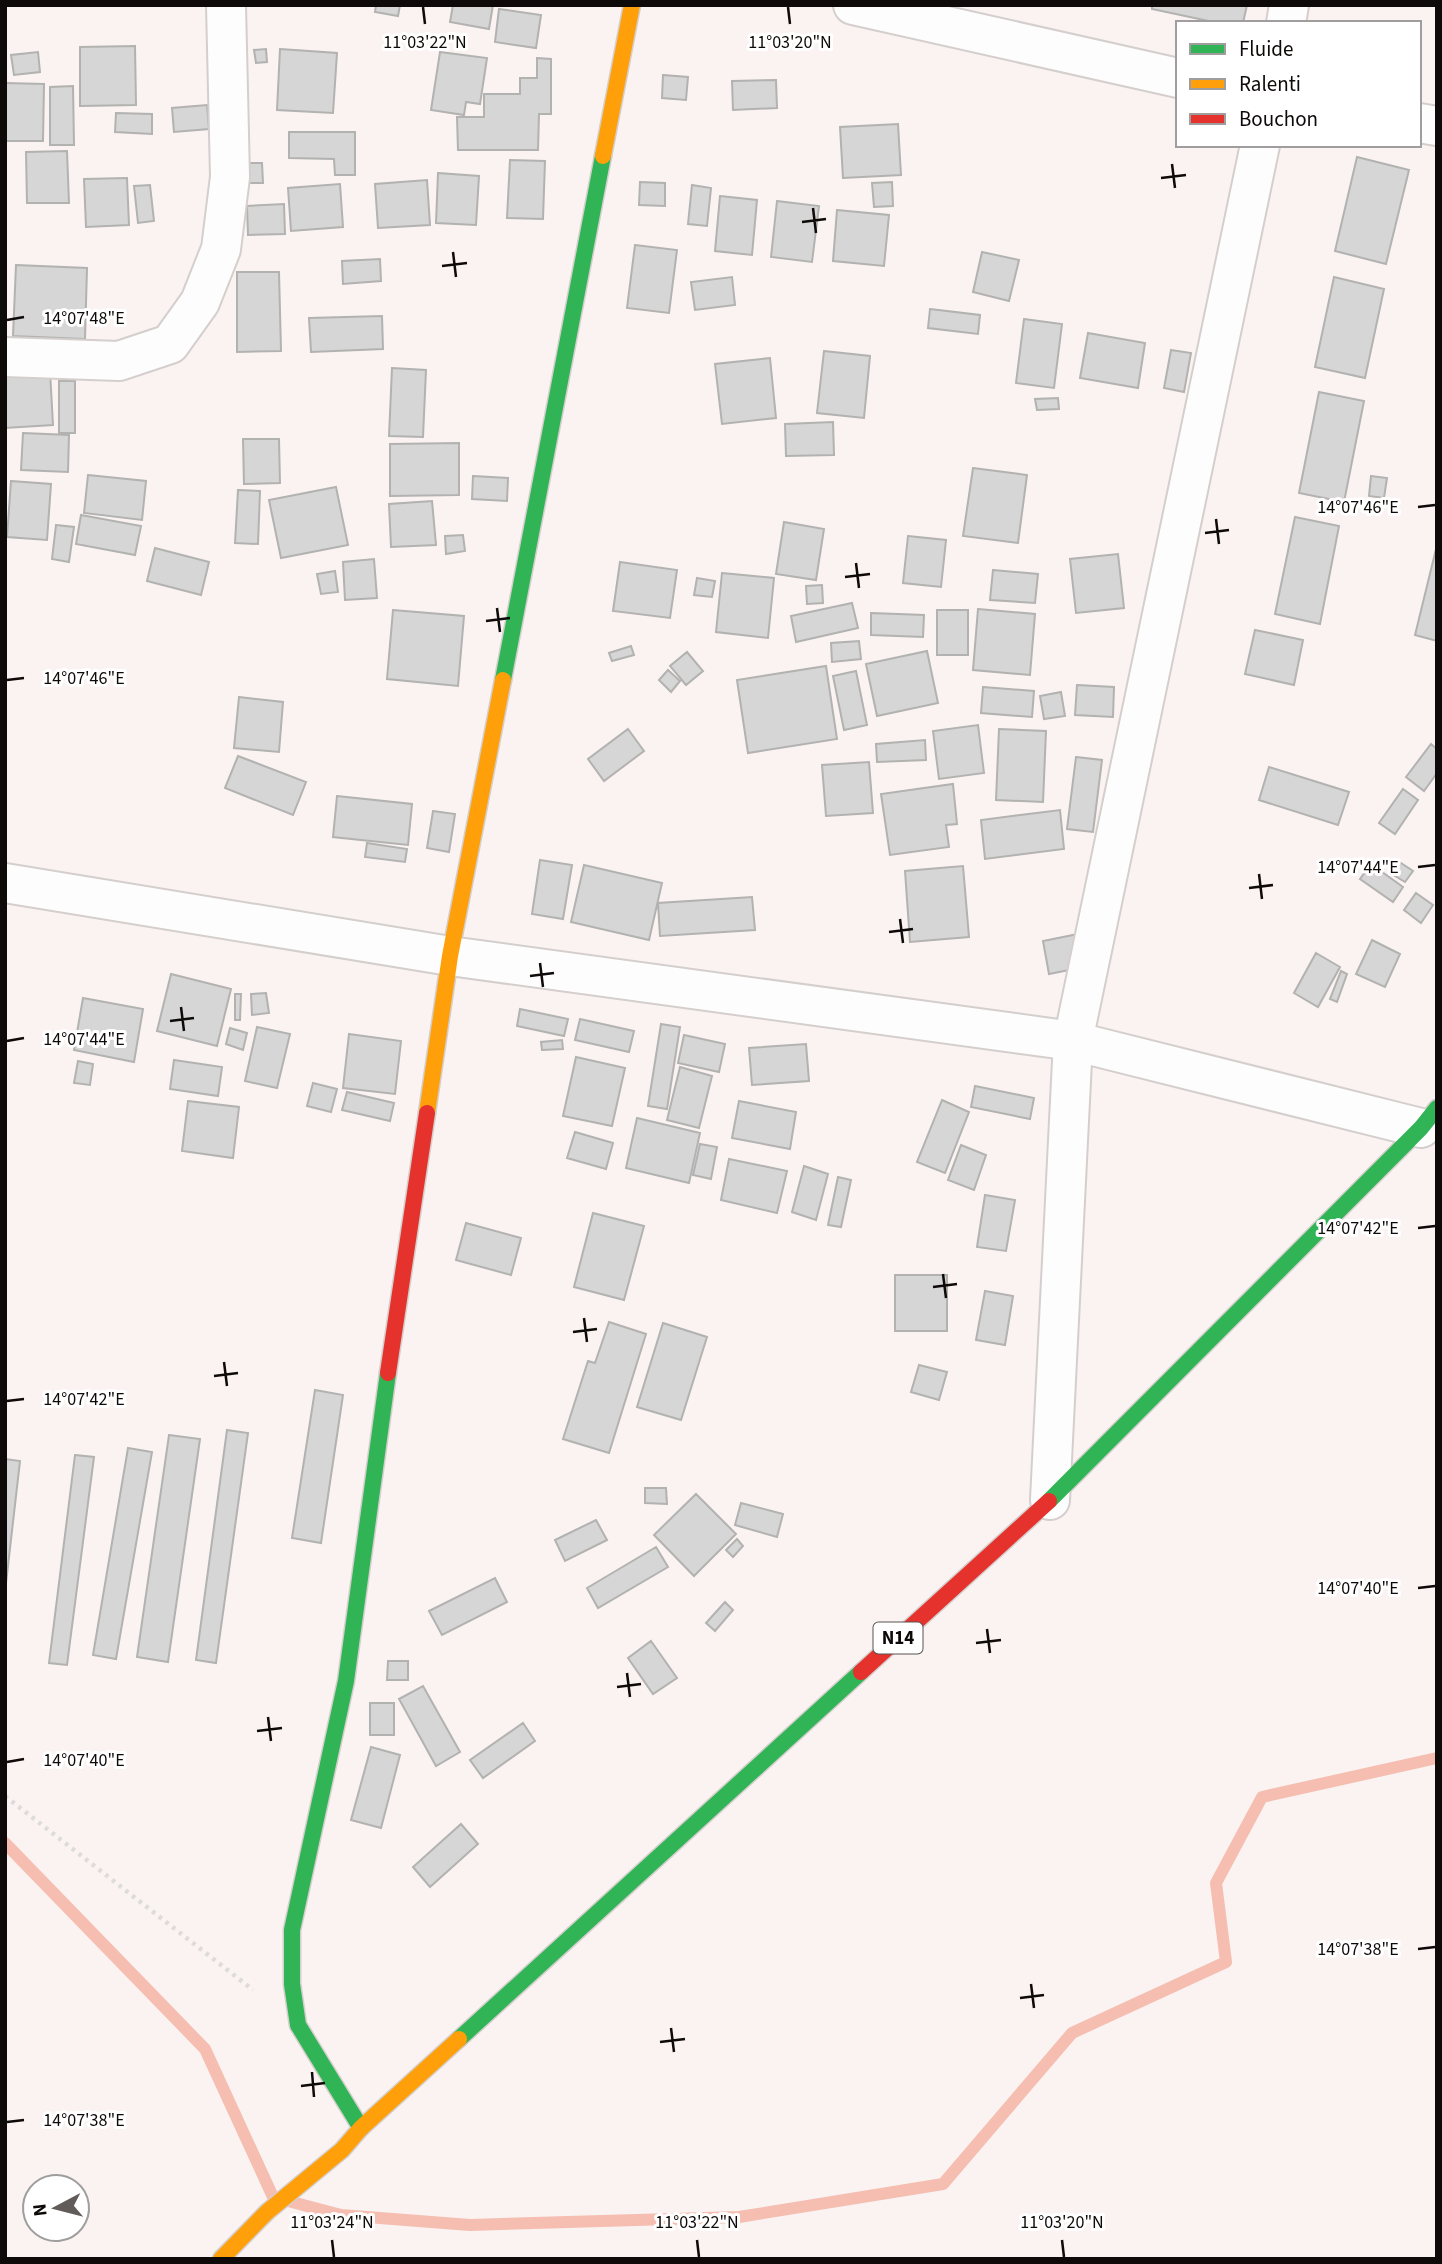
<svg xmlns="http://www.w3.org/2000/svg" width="1442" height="2264" viewBox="0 0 1442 2264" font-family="'Source Sans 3',sans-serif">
<rect width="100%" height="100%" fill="#faf3f1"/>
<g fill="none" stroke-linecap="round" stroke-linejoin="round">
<!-- stream -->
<path stroke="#f5beb1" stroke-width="12" d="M5 1843 205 2049 273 2197 341 2215 470 2225 739 2217 943 2184 1072 2033 1226 1962 1216 1883 1262 1797 1437 1758"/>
</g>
<!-- building -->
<path fill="#d7d6d6" stroke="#b2b2b1" stroke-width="2" d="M376 5H400L398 16 375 12Z
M453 5H493L489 29 450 22Z
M1152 5H1247L1243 23H1218L1152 9Z
M499 9 541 15 536 48 495 42Z
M135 46 136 105 80 106V47Z
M266 49 267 62 256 63 254 50Z
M280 49 337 53 333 113 277 110Z
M38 52 40 72 14 75 11 55Z
M440 52 487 58 480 104 466 102 464 115 431 110Z
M537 58 551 59V114H539L538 150H458L457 117H484V94H520V78H537Z
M663 75 688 77 686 100 662 98Z
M776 80 777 108 733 110 732 81Z
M5 83 44 84 43 141H5Z
M73 86 74 145H50V87Z
M207 105 209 129 174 132 172 108Z
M116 113 152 114V134L115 132Z
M898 124 901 175 843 178 840 127Z
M289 132H355V175H335L334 159 289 158Z
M67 151 69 203H27L26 152Z
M1357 157 1409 170 1386 264 1335 251Z
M510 160 545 161 543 219 507 218Z
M248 163H262L263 183H249Z
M438 173 479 176 476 225 436 223Z
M127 178 129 225 86 227 84 179Z
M427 180 430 225 378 228 375 184Z
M640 182 665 183V206L639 205Z
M892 182 893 206 874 207 872 183Z
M340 184 343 227 291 231 288 188Z
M150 185 154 221 138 223 134 186Z
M692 185 711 188 707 226 688 224Z
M720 196 757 200 752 255 715 251Z
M777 201 819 206 812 262 771 257Z
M284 204 285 234 248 235 247 206Z
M837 210 889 215 884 266 833 261Z
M635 245 677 250 669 313 627 308Z
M982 252 1019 260 1009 301 973 292Z
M380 259 381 281 343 284 342 261Z
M16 265 87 268 85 339 13 336Z
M237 272H279L281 351 237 352Z
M732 277 735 305 695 310 691 282Z
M1334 277 1384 289 1365 378 1315 367Z
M930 309 980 315 978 334 928 328Z
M382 316 383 349 311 352 309 318Z
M1024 319 1062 324 1054 388 1016 383Z
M1088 333 1145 343 1138 388 1080 378Z
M1171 350 1191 353 1184 392 1164 388Z
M824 351 870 356 864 418 817 413Z
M770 358 776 418 722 424 715 364Z
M392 368 426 370 423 437 389 436Z
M50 371 53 425 5 428V373Z
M59 381H75V433H59Z
M1319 392 1364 401 1344 502 1299 493Z
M1058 398 1059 409 1037 410 1035 399Z
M833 422 834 455 786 456 785 424Z
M23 433 69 435 68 472 21 470Z
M243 439H279L280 483 244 484Z
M459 443V495L390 496V444Z
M973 468 1027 475 1018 543 963 536Z
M88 475 146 481 142 520 84 513Z
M473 476 508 478 507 501 472 499Z
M1371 476 1387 478 1384 498 1369 496Z
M11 481 51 484 47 540 7 537Z
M336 487 348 545 281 558 269 500Z
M238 490 260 491 258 544 235 543Z
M432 501 436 545 391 547 389 504Z
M81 515 141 526 135 555 76 544Z
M1295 517 1339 526 1320 624 1275 614Z
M784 522 824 529 816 580 776 574Z
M56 525 74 527 69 562 52 559Z
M463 535 465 551 446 554 445 536Z
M908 536 946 540 941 587 903 583Z
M155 548 209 562 201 595 147 581Z
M1436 549H1437V641L1415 635Z
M1118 554 1124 608 1076 613 1070 559Z
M374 559 377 598 345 600 343 562Z
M620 562 677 570 670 618 613 611Z
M993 570 1038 574 1035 603 990 600Z
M335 571 338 592 321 594 317 574Z
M722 573 774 578 768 638 716 632Z
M697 578 715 581 712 597 694 595Z
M822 585 823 603 807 604 806 586Z
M852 603 858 628 796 642 791 616Z
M978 609 1035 614 1030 675 973 670Z
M393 610 464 616 458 686 387 679Z
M937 610H968V655H937Z
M871 613 924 615 923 637 871 635Z
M1255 630 1303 640 1294 685 1245 674Z
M859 641 861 659 832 662 831 643Z
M631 646 634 655 612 661 609 653Z
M927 651 938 703 877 716 866 664Z
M687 652 703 671 686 685 670 666Z
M826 666 837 739 748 753 737 680Z
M668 670 680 681 671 692 659 680Z
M856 671 867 725 844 730 833 676Z
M1077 685 1114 687 1113 717 1075 715Z
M983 687 1034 691 1032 717 981 713Z
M1061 692 1065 716 1044 719 1040 696Z
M239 697 283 702 279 752 234 748Z
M978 725 984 773 939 779 933 731Z
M628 729 644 751 604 781 588 759Z
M999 729 1046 731 1043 802 996 800Z
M925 740 926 760 877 762 876 744Z
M1431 744 1437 749V773L1424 791 1406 777Z
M238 756 306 782 293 815 225 788Z
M1076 757 1102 760 1093 832 1067 829Z
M869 762 873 813 826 816 822 765Z
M1269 767 1349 792 1338 825 1259 800Z
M953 784 957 824 946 825 949 847 890 855 881 794Z
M1403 789 1418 800 1395 834 1379 823Z
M337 796 412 804 408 845 333 837Z
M1060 810 1064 849 985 859 981 820Z
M433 811 455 814 449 852 427 848Z
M367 843 407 849 405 862 365 857Z
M540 860 572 865 563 919 532 914Z
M1398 861 1413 871 1405 882 1390 873Z
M1371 864 1403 887 1393 902 1360 879Z
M584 865 662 883 649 940 571 922Z
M963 866 969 937 910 942 905 871Z
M1416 893 1433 905 1421 923 1404 910Z
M752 897 755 930 660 936 658 903Z
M1078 934 1084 967 1049 974 1043 941Z
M1372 940 1400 954 1385 987 1356 974Z
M1316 953 1340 967 1318 1007 1294 993Z
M1341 971 1347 974 1337 1002 1330 999Z
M171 974 231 989 217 1046 157 1031Z
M266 993 269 1013 252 1015 251 994Z
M235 994H241L240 1020H235Z
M83 998 143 1009 134 1062 74 1050Z
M520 1009 568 1019 564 1036 517 1026Z
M580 1019 634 1031 629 1052 575 1040Z
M661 1024 680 1027 667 1109 648 1106Z
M257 1027 290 1034 277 1088 245 1081Z
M230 1028 247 1033 243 1050 226 1044Z
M349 1034 401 1041 395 1094 343 1088Z
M684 1035 725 1044 719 1072 678 1063Z
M562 1040 563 1049 542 1050 541 1042Z
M806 1044 809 1081 752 1085 749 1048Z
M576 1057 625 1068 612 1126 563 1116Z
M174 1060 222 1067 218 1096 170 1089Z
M78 1061 93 1064 90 1085 74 1083Z
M680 1067 712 1076 699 1128 667 1120Z
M313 1083 337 1089 331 1112 307 1106Z
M975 1086 1034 1098 1030 1119 971 1107Z
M347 1092 394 1103 390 1121 342 1110Z
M942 1100 969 1112 945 1173 917 1162Z
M188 1101 239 1107 233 1158 182 1151Z
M739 1101 796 1112 790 1149 732 1138Z
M637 1118 700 1133 689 1183 626 1168Z
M575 1132 613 1143 606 1169 567 1158Z
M700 1144 717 1147 711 1179 693 1175Z
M961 1145 986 1155 974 1190 948 1180Z
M729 1159 787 1171 777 1213 721 1200Z
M804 1166 828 1174 816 1220 792 1212Z
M838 1177 851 1180 841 1227 828 1225Z
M985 1195 1015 1200 1006 1251 977 1247Z
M593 1213 644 1226 624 1300 574 1287Z
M466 1223 521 1238 511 1275 456 1260Z
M895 1275H947V1331H895Z
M985 1291 1013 1296 1005 1345 976 1340Z
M609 1322 646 1334 609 1453 563 1439 588 1361 595 1363Z
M663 1323 707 1337 681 1420 637 1407Z
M919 1365 947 1372 939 1400 911 1392Z
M315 1390 343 1395 321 1543 292 1538Z
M227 1430 248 1433 216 1663 196 1660Z
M169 1435 200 1439 168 1662 137 1657Z
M128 1448 152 1452 116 1659 93 1655Z
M75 1455 94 1457 67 1665 49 1663Z
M5 1459 20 1461 5 1592Z
M645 1488H666L667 1504 645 1503Z
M696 1494 736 1534 694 1576 654 1535Z
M741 1503 783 1514 777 1537 735 1525Z
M596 1520 607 1540 565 1561 555 1540Z
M737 1539 743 1546 733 1557 726 1550Z
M656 1547 668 1567 598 1608 587 1588Z
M495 1578 507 1602 442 1635 429 1611Z
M725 1602 733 1610 715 1631 706 1623Z
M651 1641 677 1678 653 1694 628 1658Z
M388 1661H408V1680H387Z
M423 1686 460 1752 436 1766 399 1699Z
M370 1703H394V1735H370Z
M523 1723 535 1741 483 1778 470 1760Z
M371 1747 400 1755 381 1828 351 1820Z
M461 1824 478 1844 430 1887 413 1867Z"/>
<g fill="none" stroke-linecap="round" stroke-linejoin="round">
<defs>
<path id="street" d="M853 5 1178 78
M1286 23 1289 5
M1419 123 1437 126
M5 357 119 361 170 344 200 302 221 249 230 177 226 5
M5 883 450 956 1073 1041 1421 1128
M1050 1500 1073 1041 1260 145"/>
<path id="fast" d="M503 680 603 156
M1049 1501 1421 1128 1437 1108
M459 2039 861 1672
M361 2128 298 2025 292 1984V1930L346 1681 388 1373"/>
<path id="slow" d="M603 156 632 5
M427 1113 450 956 503 680
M221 2259 267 2212 342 2150 361 2128 459 2039"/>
<path id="jam" d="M388 1373 427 1113
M861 1672 1049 1501"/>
</defs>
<!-- street casing -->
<use href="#street" stroke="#d4cfcd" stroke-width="42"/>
<!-- fast casing -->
<use href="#fast" stroke="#d4cfcd" stroke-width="19"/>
<!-- slow casing -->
<use href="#slow" stroke="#d4cfcd" stroke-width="19"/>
<!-- jam casing -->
<use href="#jam" stroke="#d4cfcd" stroke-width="19"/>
<!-- path -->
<path stroke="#dddbdb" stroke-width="4.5" stroke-dasharray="3.5 5" stroke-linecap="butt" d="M5 1796 253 1990"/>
<!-- street -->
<use href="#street" stroke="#fefdfd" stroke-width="38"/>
<!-- fast -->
<use href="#fast" stroke="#30b455" stroke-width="16"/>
<!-- slow -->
<use href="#slow" stroke="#ff9f0a" stroke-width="16"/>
<!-- jam -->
<use href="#jam" stroke="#e5322d" stroke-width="16"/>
</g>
<!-- ticks -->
<path fill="none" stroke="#0e0a09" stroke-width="2.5" d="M423 7 425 24M788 7 790 24M1172 164 1175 188M1161 178 1186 175M813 208 816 233M802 222 826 219M453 252 456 277M442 266 467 263M7 320 24 317M1418 507 1435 505M1216 519 1219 544M1205 533 1229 530M856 563 859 588M845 577 870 574M497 608 500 632M486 621 510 618M7 680 24 678M1418 867 1435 865M1259 874 1262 899M1249 888 1273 885M900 919 903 943M889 932 913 929M540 963 543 987M530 976 554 973M181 1007 184 1031M170 1021 194 1018M7 1041 24 1038M1418 1228 1435 1226M943 1274 946 1298M933 1287 957 1284M584 1318 587 1342M573 1332 597 1329M224 1362 227 1386M214 1376 238 1373M7 1401 24 1399M1418 1588 1435 1586M987 1629 990 1653M976 1643 1001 1640M627 1673 630 1697M617 1687 641 1684M268 1717 271 1741M257 1731 282 1728M7 1762 24 1759M1418 1949 1435 1947M1031 1984 1034 2008M1020 1998 1044 1995M671 2028 674 2052M660 2042 685 2039M312 2072 314 2097M301 2086 325 2083M7 2122 24 2120M332 2240 334 2257M697 2240 699 2257M1062 2240 1064 2257"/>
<g text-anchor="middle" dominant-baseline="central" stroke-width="6" stroke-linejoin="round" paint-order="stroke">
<!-- shield labels -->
<rect fill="#fff" stroke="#565453" stroke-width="2" x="873.5" y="1622.5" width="49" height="31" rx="5"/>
<g font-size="19" font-weight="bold" fill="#0e0a09">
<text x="898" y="1638">N14</text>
</g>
</g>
<g font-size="18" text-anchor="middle" fill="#0e0a09" stroke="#fff" stroke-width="6" stroke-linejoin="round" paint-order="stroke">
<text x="425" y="48">11°03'22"N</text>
<text x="790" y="48">11°03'20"N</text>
<text x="84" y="324">14°07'48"E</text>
<text x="1358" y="513">14°07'46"E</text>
<text x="84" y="684">14°07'46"E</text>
<text x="1358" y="873">14°07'44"E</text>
<text x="84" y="1045">14°07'44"E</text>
<text x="1358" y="1234">14°07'42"E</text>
<text x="84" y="1405">14°07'42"E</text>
<text x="1358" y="1594">14°07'40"E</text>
<text x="84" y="1766">14°07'40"E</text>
<text x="1358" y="1955">14°07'38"E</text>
<text x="84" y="2126">14°07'38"E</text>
<text x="332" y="2228">11°03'24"N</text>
<text x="697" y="2228">11°03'22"N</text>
<text x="1062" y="2228">11°03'20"N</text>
</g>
<!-- border -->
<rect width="1442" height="2264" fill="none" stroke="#0e0a09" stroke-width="14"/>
<!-- legend -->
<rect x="1176" y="21" width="245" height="126" fill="#ffffff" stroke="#9f9d9d" stroke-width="2"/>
<rect x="1190" y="44" width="35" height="10" fill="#30b455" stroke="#9f9d9d" stroke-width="2"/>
<text x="1239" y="56" font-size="21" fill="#0e0a09">Fluide</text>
<rect x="1190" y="79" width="35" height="10" fill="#ff9f0a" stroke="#9f9d9d" stroke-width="2"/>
<text x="1239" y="91" font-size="21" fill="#0e0a09">Ralenti</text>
<rect x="1190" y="114" width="35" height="10" fill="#e5322d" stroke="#9f9d9d" stroke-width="2"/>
<text x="1239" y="126" font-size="21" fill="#0e0a09">Bouchon</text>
<!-- north arrow -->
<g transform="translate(56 2208) rotate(263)"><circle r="33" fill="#ffffff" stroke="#9f9d9d" stroke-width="2"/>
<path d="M0-5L12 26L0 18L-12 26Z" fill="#615c5a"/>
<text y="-10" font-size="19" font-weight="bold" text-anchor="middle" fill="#0e0a09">N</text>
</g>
</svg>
